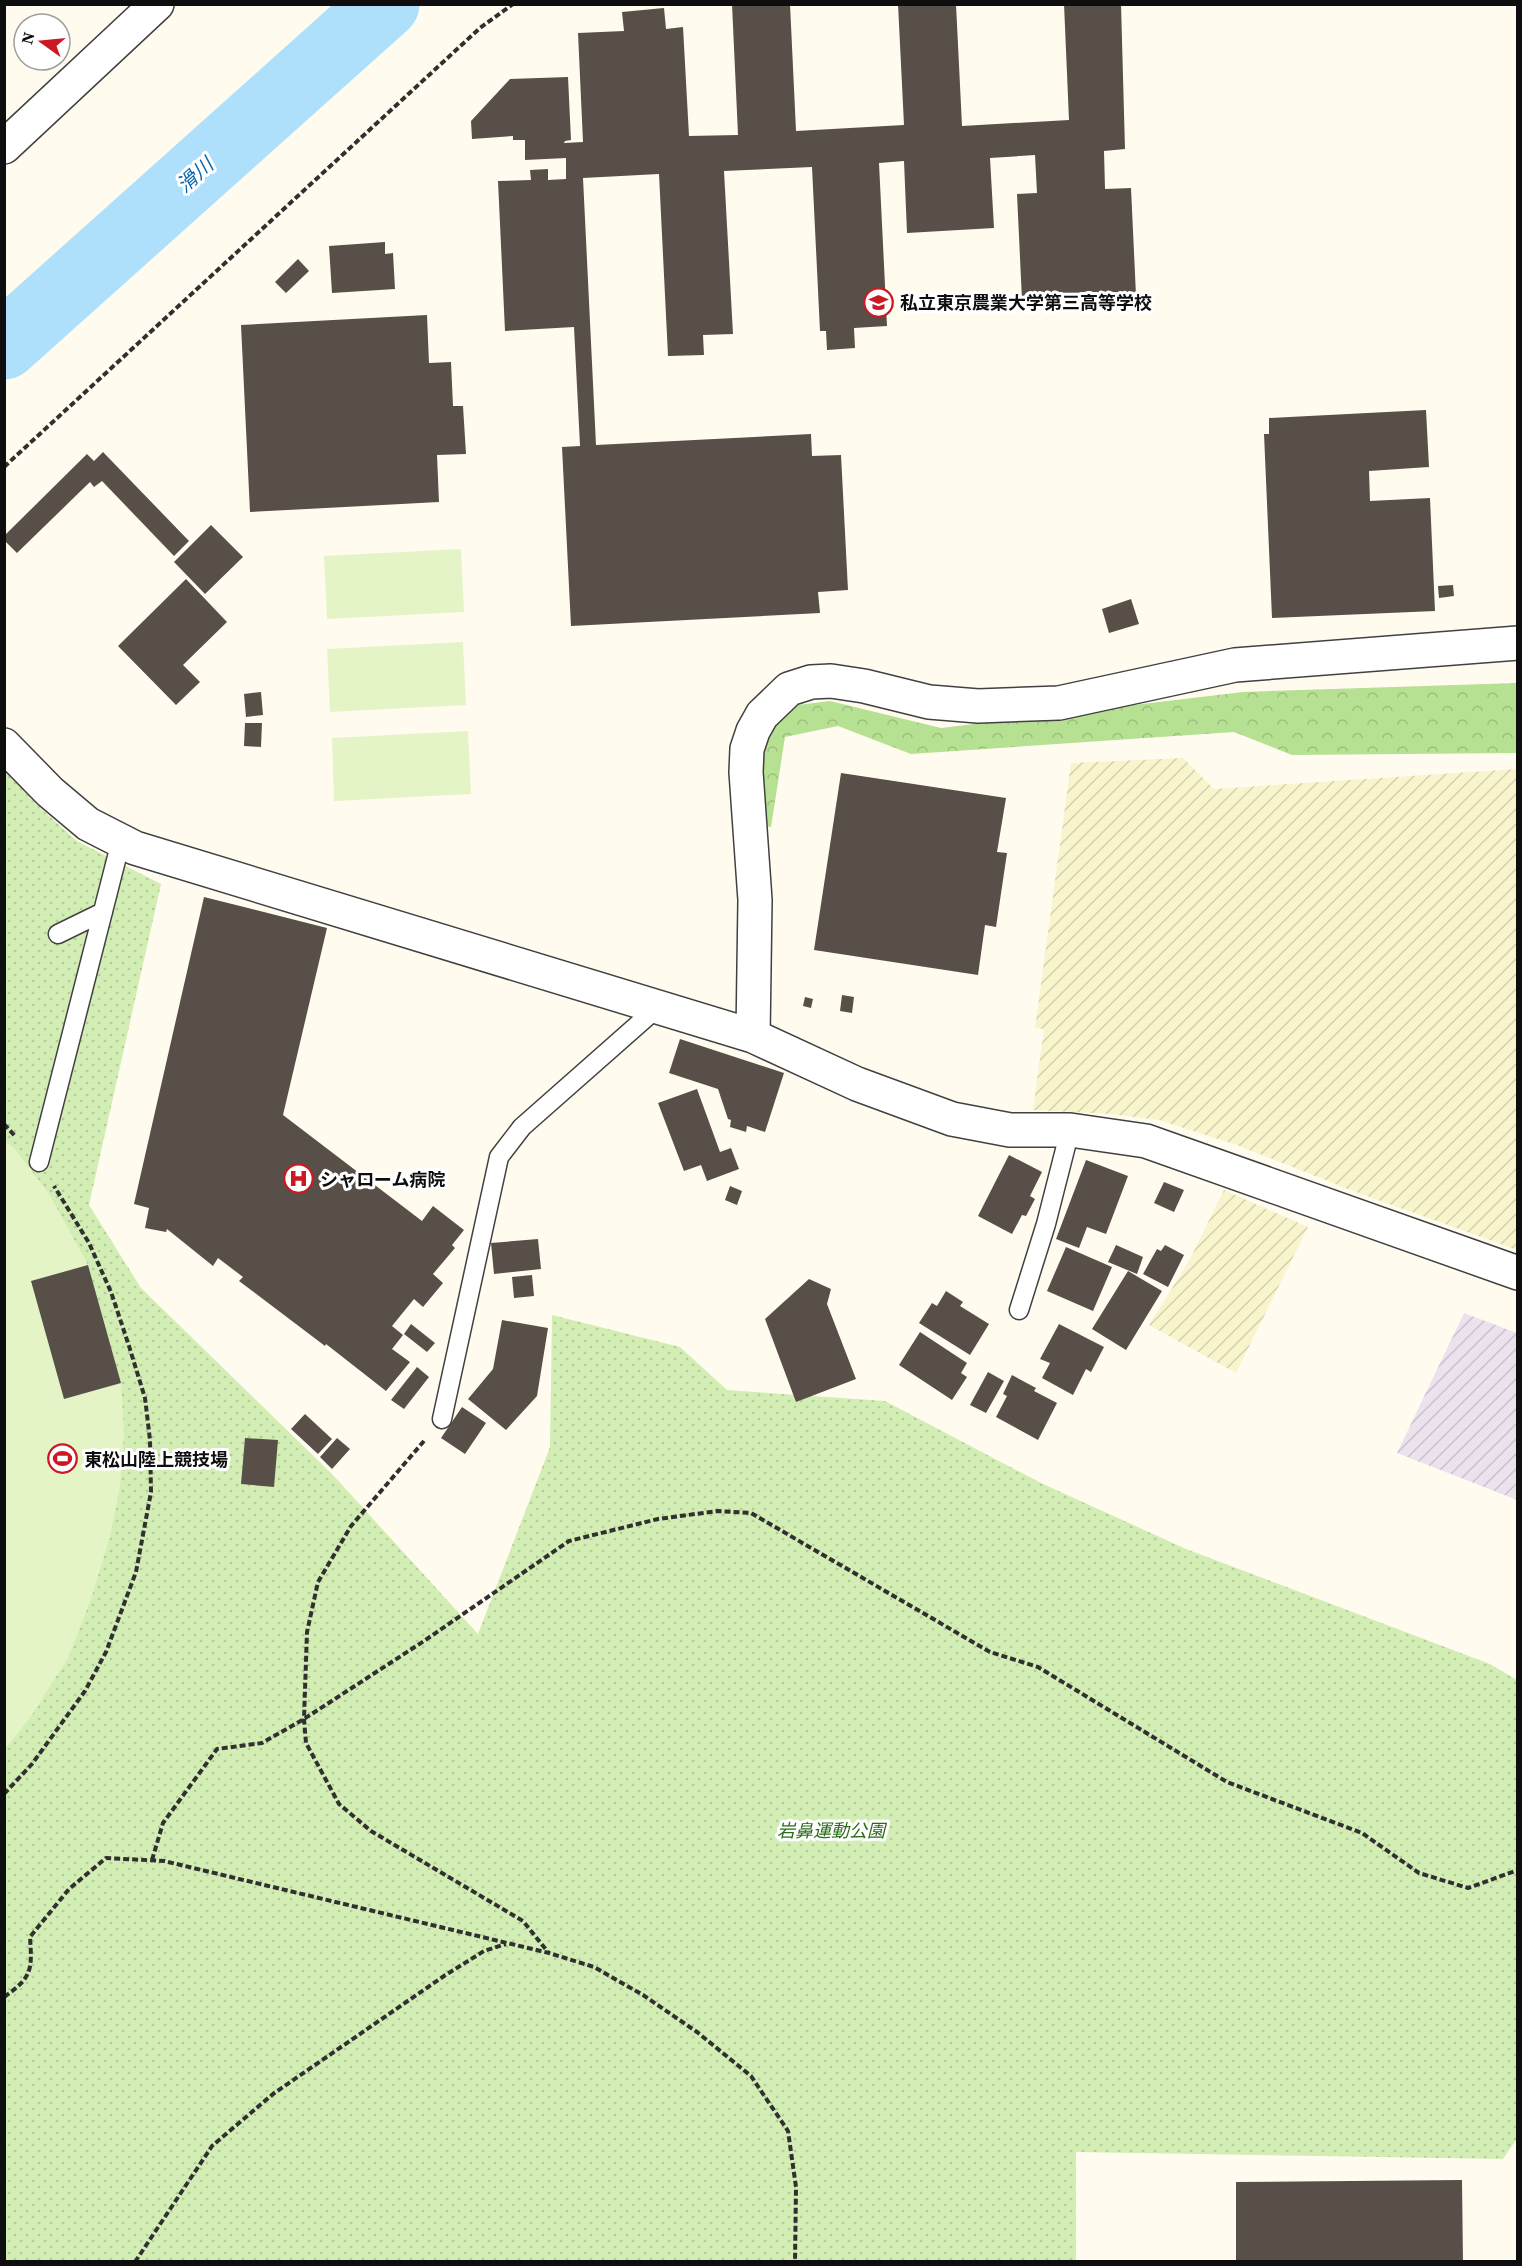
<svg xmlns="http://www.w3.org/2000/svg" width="1522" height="2266" viewBox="0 0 1522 2266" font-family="'Source Serif 4','Noto Sans JP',serif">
<defs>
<pattern id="industrial-furrows" width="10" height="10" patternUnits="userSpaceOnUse" patternTransform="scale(1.5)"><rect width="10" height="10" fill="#ece2ee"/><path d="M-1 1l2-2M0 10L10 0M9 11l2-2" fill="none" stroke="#c9c1cb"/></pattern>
<pattern id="farmland-furrows" width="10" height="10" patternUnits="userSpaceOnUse" patternTransform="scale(1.5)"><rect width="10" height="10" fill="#f8f4cc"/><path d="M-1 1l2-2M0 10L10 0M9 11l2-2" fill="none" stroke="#d3d0ae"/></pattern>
<pattern id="forest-crowns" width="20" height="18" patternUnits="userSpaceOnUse" patternTransform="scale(1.5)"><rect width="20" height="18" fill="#b6e092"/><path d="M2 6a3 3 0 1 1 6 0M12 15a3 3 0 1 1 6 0" fill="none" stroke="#9bbf7d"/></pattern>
<pattern id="park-dots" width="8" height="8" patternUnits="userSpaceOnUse" patternTransform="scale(1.5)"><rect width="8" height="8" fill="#d3eeb4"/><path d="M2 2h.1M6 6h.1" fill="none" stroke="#b4cb9a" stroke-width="1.8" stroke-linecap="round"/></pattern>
</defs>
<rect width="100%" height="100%" fill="#fffcef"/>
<!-- industrial -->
<path fill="url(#industrial-furrows)" d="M1464 1313 1517 1333V1500L1397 1453Z"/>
<!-- farmland -->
<path fill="url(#farmland-furrows)" d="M1183 758 1214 789 1517 769V1250L1353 1191 1237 1145 1159 1120 1110 1114 1033 1110 1044 1029 1035 1028 1071 763Z
M1224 1190 1308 1227 1236 1373 1149 1325 1189 1261Z"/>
<!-- forest -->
<path fill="url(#forest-crowns)" d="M1517 683V753L1292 755 1234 732 911 754 838 726 785 737 771 827 757 825 758 768 771 732 790 706 830 701 941 728 1243 692Z"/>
<!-- park -->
<path fill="url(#park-dots)" d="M4 771 38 806 77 841 161 884 89 1205 141 1288 333 1475 478 1634 550 1447 552 1315 680 1347 727 1390 885 1401 1041 1483 1186 1549 1490 1664 1517 1680 1518 2137 1503 2159 1076 2152V2261H5Z"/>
<!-- pitch -->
<path fill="#e5f4c7" d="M461 549 464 612 327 619 324 556Z
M463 642 466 705 330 712 327 649Z
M468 731 471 794 334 801 332 738Z
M5 1141 15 1149 49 1194 88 1265 121 1383 124 1432 120 1486 110 1537 90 1602 68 1658 30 1718 5 1749Z"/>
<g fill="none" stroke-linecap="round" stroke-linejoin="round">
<!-- river -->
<path stroke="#aee0fc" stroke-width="69" d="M4 345 385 4"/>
</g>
<!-- building -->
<path fill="#584f49" d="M732 4H790L796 131 904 125 898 4H956L962 126 1069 120 1064 4H1121L1125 149 1104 151 1105 189 1131 188 1136 295 1022 300 1017 194 1037 193 1035 155 990 158 994 228 907 233 904 161 879 163 887 326 854 328 855 348 827 350 826 331H820L812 167 724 171 733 334 703 335 704 355 668 356 659 174 583 178 596 445 811 434 812 456 841 455 848 590 818 592 820 613 571 626 562 447 580 446 574 327 505 331 498 181 531 180 530 170 548 169V180L566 179V158L525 160V140H513V136L472 139 471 121 510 79 568 77 571 140 565 141 564 143 583 142 578 33 624 31 622 12 664 8 666 29 683 27 689 136 738 135Z
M385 242V254L393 253 395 289 332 293 329 246Z
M298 259 309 271 286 293 275 282Z
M427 315 429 363 451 362 453 406H463L466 454 437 455 439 502 250 512 241 325Z
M1426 410 1429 467 1369 471 1370 501 1430 498 1435 611 1272 618 1264 434H1269V418Z
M103 452 189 541 174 556 102 481 94 487 90 482 17 553 4 540V536L87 454 94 461Z
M211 525 243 557 205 594 174 562Z
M186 579 227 622 183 665 200 682 176 705 118 646Z
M1453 585 1454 596 1439 598 1438 586Z
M1131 599 1139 624 1109 633 1102 609Z
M261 692 263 715 246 717 244 694Z
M245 723H262L261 747 244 746Z
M841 773 1006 798 997 852 1007 853 996 927 985 925 978 975 814 950Z
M204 897 327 928 283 1115 422 1221 433 1206 464 1230 452 1245 455 1248 433 1274 443 1283 423 1307 414 1299 392 1326 403 1335 392 1349 410 1362 386 1391 326 1344 325 1346 239 1281 243 1277 218 1258 213 1266 167 1229 166 1232 145 1228 149 1208 134 1204Z
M842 995 854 997 852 1013 840 1011Z
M805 997 813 999 811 1008 803 1006Z
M680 1039 784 1073 765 1132 747 1126 746 1132 730 1127 731 1120 728 1119 718 1089 669 1073Z
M697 1089 720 1152 731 1148 739 1169 707 1181 701 1165 684 1171 658 1103Z
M1009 1155 1042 1172 1030 1196 1035 1199 1026 1216 1022 1215 1012 1234 978 1216Z
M1086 1160 1128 1176 1106 1234 1087 1227 1079 1248 1056 1239Z
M1164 1182 1184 1190 1174 1212 1154 1203Z
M730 1186 742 1191 737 1205 725 1200Z
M538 1239 541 1269 494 1274 491 1243Z
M1116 1245 1143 1257 1137 1274 1108 1262Z
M1165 1245 1184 1255 1168 1287 1143 1274 1157 1249 1161 1251Z
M1066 1247 1112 1267 1093 1311 1047 1291Z
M88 1265 121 1383 64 1399 31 1281Z
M1128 1271 1162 1291 1126 1350 1092 1329Z
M532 1275 534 1296 514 1298 512 1277Z
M809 1279 831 1289 827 1304 856 1379 796 1402 765 1319Z
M946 1291 963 1302 960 1306 989 1324 970 1355 919 1323 932 1303 937 1306Z
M502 1320 548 1328 537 1396 506 1430 468 1399 493 1369Z
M411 1324 435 1343 427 1352 404 1334Z
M1059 1324 1104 1347 1091 1372 1086 1369 1073 1395 1042 1378 1050 1363 1040 1359Z
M920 1332 967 1363 961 1373 967 1377 952 1400 899 1365Z
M417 1367 429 1377 404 1409 391 1400Z
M988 1372 1004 1381 986 1413 970 1405Z
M1012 1375 1036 1388 1034 1391 1057 1403 1038 1440 996 1417 1007 1396 1003 1394Z
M462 1407 486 1423 465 1454 441 1438Z
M305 1414 332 1439 318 1454 291 1429Z
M245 1438 278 1440 274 1487 241 1484Z
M337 1438 350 1449 332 1469 320 1457Z
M1462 2180 1463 2262H1236V2182Z"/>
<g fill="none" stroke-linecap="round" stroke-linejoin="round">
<defs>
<path id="service" d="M58 934 103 912
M39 1162 121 841
M1019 1310 1046 1224 1070 1130
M442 1419 499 1157 522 1127 658 1007"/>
<path id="minor" d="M4 147 157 4
M4 745 50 792 88 824 135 848 753 1036 857 1084 952 1119 1010 1130H1070L1146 1141 1518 1273
M753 1036 755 900 746 772 747 749 753 731 762 715 789 689 811 682 831 681 864 686 929 702 978 706 1059 703 1235 665 1518 643"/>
</defs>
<!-- service casing -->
<use href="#service" stroke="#414141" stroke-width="21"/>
<!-- minor casing -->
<use href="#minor" stroke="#414141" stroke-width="36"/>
<!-- path -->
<path stroke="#303030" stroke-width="4" stroke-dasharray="6 3" stroke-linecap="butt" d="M4 467 480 28 513 4
M4 1124 16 1137
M424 1441 351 1526 318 1582 307 1632 304 1719 306 1743 339 1804 371 1831 523 1921 548 1952
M4 1794 32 1764 85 1691 106 1652 136 1572 151 1492 150 1440 145 1398 129 1346 111 1292 89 1243 54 1186
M152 1860 163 1823 217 1749 262 1743 304 1719 424 1641 569 1541 658 1519 718 1511 751 1513 990 1652 1038 1667 1227 1782 1362 1833 1419 1873 1468 1888 1518 1870
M4 1997C33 1977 32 1969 30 1937L69 1889 106 1858 164 1861 549 1953 594 1967 643 1995 697 2032 751 2076 788 2131 796 2187 795 2262
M135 2262 212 2146 273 2094 444 1976 484 1951 506 1944"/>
<!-- service -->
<use href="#service" stroke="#fff" stroke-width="18"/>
<!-- minor -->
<use href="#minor" stroke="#fff" stroke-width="33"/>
</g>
<!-- icons -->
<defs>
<symbol id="school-ring" viewBox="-11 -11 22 22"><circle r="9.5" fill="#fff" stroke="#cc1822" stroke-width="1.5"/><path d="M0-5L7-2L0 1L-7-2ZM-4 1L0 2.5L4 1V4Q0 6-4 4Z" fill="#cc1822"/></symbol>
<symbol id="hospital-ring" viewBox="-11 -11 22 22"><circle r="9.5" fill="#fff" stroke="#cc1822" stroke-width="1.5"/><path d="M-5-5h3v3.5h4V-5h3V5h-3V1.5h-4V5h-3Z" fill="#cc1822"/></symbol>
<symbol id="stadium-ring" viewBox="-11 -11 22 22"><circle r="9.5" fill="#fff" stroke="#cc1822" stroke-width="1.5"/><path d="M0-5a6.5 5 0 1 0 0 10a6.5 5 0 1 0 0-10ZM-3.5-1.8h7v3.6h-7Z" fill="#cc1822"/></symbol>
</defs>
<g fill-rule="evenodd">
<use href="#school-ring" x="862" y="286" width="33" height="33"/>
<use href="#hospital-ring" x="282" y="1162" width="33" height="33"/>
<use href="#stadium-ring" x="46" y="1442" width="33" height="33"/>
</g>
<g text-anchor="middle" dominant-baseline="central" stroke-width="6" stroke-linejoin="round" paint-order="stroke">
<!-- poi labels -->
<g font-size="18" font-weight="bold" fill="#0e0e0e" stroke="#fff" text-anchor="start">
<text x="900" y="302">私立東京農業大学第三高等学校</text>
<text x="320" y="1179">シャローム病院</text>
<text x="84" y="1459">東松山陸上競技場</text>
</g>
<!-- park labels -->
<g font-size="18" font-style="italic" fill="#2a6d18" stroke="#fff">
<text x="831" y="1830">岩鼻運動公園</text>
</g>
<!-- water labels -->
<g font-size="20" font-style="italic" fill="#0b67ad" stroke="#fff">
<text transform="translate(195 175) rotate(-42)">滑川</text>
</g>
</g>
<!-- border -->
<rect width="1522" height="2266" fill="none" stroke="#0e0e0e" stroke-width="12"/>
<!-- north arrow -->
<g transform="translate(42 42) rotate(285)"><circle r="28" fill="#ffffff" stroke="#9f9f9f" stroke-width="1.5"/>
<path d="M0-4.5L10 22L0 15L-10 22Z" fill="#cc1822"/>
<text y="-9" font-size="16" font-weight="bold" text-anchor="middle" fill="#0e0e0e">N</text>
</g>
</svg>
